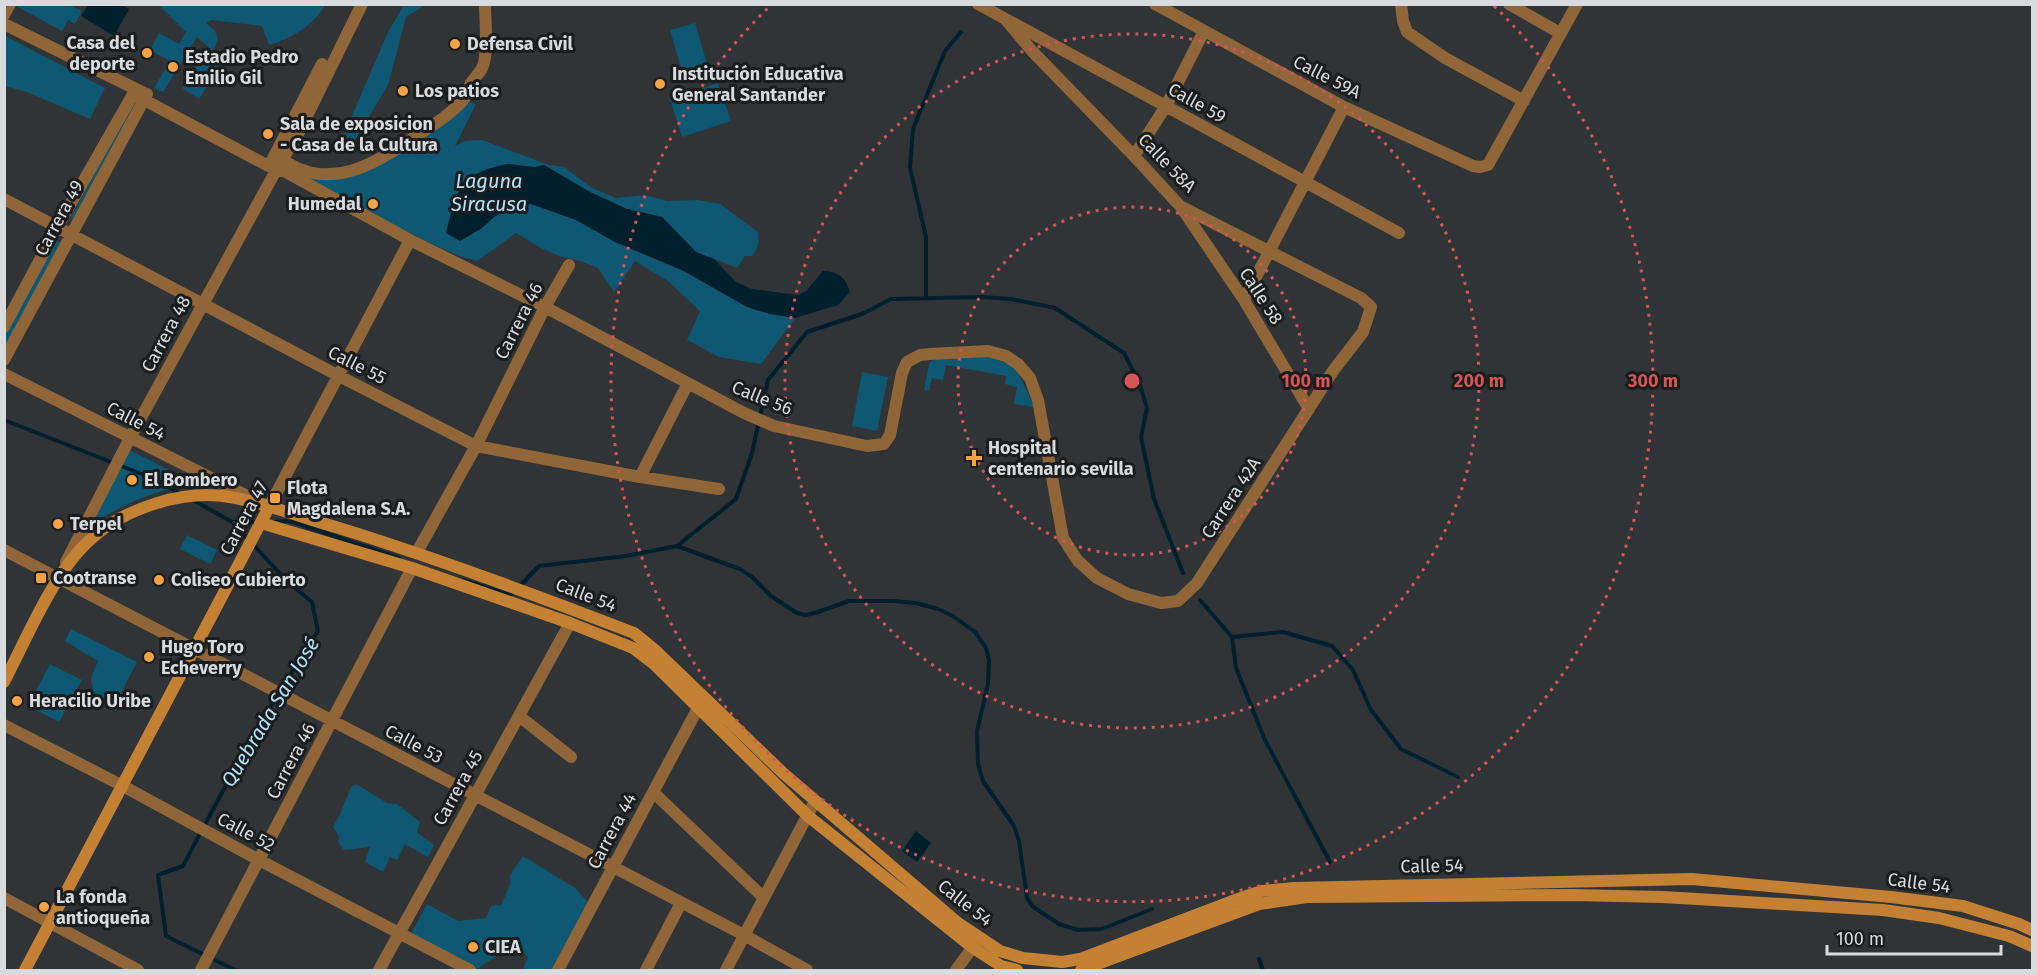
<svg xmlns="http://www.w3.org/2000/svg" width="2037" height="975" viewBox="0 0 2037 975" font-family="'Fira Sans',sans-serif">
<rect width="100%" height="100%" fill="#303437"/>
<!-- green -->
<path fill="#0e5873" d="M17 4 69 5 82 11 75 24 68 20 62 31 16 6Z
M159 5H325C313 26 292 38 269 45L262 26 211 20 206 23 215 31 218 40 213 51 197 37 163 92 154 88 170 61 150 50 159 33 179 44 186 32Z
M404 5H425L406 17 388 85 355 140 339 146 388 32Z
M695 23 708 67 683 75 670 30Z
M5 36 105 88 90 119 27 92 5 86Z
M205 52 222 63 199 99 182 88Z
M718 83 731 121 682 137 670 99Z
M462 99 476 104 455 146 465 141 482 140 549 165 564 167 592 188 616 198 645 195 667 201 698 200 720 204 758 232C759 242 759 248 752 256H745L737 268 696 252 662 217 627 209 590 192 544 165 535 167 508 164 446 233 460 241 482 228 494 217 510 208 531 204 576 220 615 242 683 271 747 307 770 314 795 318 761 364 719 357 687 340 700 311 668 281 635 261 614 292 598 268 580 261 559 256 539 247 516 233 477 261 459 256 428 242 287 171 317 174 357 170Z
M133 104 138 107 75 222 70 219Z
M55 240 63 244 5 355V335Z
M937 355C961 356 990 352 1011 366 1019 371 1030 397 1034 407L1014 404 1017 387 1005 384 1006 376 946 365 943 380 932 378 929 391 924 390 929 364Z
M862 372 888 377 877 431 852 426Z
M128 449 196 484C157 489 125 503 92 524Z
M187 535 217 550 210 564 180 549Z
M71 629 137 662 118 699 120 703 116 711 93 691 91 678 98 661 65 641Z
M50 664 82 680 59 722 28 706Z
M356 784 387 803 397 804 420 822 417 833 434 845 428 857 405 844 397 860 390 857 383 872 365 862 370 847 344 850 338 842 339 836 333 827 340 814 351 787Z
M523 856 575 888 588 902 551 970H528L523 968 528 957 515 944 475 970 411 934 427 904 458 921 486 918 491 906 501 905 510 885V875Z"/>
<!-- water -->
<path fill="#00202e" d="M88 5H121L129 9 114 36 81 16Z
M508 164 535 167 544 165 590 192 627 209 662 217 696 252 714 259 736 282 752 289 798 295 806 291 823 271C838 271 846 278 850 292L838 305 795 318 770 314 747 307 684 271 615 242 576 220 531 204 510 208 494 217 482 228 460 241 446 233C458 189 459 173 508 164Z
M916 831 931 843 917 862 902 851Z"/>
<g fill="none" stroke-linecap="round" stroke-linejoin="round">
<!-- stream -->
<path stroke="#00202e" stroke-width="4" d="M926 297V237L910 168 913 129 945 51 961 32
M4 420 157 480 181 494
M193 500 232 522 287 581 312 602 318 631C268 706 225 786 183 866L158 875 166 936 235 970
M232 522H258
M275 522 290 521 399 558
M677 546 736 499 752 453 768 380 807 332 862 314 891 299 982 297 1011 299 1055 308 1124 353 1140 385 1147 408 1141 437 1154 499 1183 573
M463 580 510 595 514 591
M520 586 539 566 626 556 677 546 740 569 752 577 771 596 797 613 806 615 818 612 849 601H894L916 603 938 609 953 616 975 632 986 648 989 660 988 684 977 731 978 764 983 781 1014 826 1019 841 1027 898 1032 906 1059 924 1078 930 1102 929 1152 909
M1200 600 1232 637 1283 632 1332 646 1353 670 1371 710 1401 749 1458 777
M1232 637 1236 668 1265 740 1330 862
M1259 959 1263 970"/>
<!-- minor -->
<path stroke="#906639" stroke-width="12" d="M978 4 1399 233
M1155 4 1344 107 1473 166 1480 167 1488 165 1577 4
M1401 4 1403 21 1407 32 1445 58 1524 101
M1509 4 1560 33
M4 15 10 4
M4 24 146 94
M133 94 276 170 284 171 410 240 545 307 744 413 774 426 867 446 884 444 890 435 902 373 907 362 920 355 930 354 988 351 1006 356 1018 364 1030 378 1038 400 1063 538 1078 561 1097 578 1128 594 1161 603 1178 601 1197 583 1333 371 1363 332 1371 307 1361 298 1180 206 1134 156 1032 51 1006 20
M1134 156 1166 106 1204 31
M282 159C328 193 376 164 416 136 433 125 450 115 463 100 467 95 468 89 471 83 474 78 479 74 482 68 489 55 485 20 485 4
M269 166 322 64
M4 199 339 376 476 446 640 477 719 489
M1181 207 1244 300 1309 409
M1244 300 1344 107
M4 327 58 226 136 89
M4 360 147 94
M4 374 269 507 410 240
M640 477 688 383
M4 550 744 935 807 970
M417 552 476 446 545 307 569 265
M66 562 130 438 280 163 298 134 362 4
M519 716 571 757
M123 786 259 860 470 970
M653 792 764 898
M4 898 138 970
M201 970 412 568
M379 970 570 623
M558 970 698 708
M646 970 681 903
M726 970 815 801
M956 970 978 940"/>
<!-- tertiary -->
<path stroke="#906639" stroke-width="12" d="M4 725 123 786"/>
<!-- secondary -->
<path stroke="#c48133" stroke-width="12" d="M261 523 412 568 570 623 633 648 654 664 808 816 972 947 1001 966 1017 970
M4 682C27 638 54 571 91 539 125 508 184 489 230 497 266 503 303 518 339 528 439 559 536 595 634 633L656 651 783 773 958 923 1000 951 1023 958 1062 962 1080 959 1235 900 1262 891 1294 888 1692 879 1891 897 1963 906 2019 924 2032 930
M25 970 269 507
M1081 970 1259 904 1307 897 1573 895 1663 897 1883 910 1939 918 2009 936 2032 946"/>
</g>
<!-- distance rings -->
<g fill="none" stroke="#d65555" stroke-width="3" stroke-dasharray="3 6">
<circle cx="1132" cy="381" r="174"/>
<circle cx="1132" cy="381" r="347"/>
<path d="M1494 6A521 521 0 1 1 770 6"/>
</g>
<!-- markers -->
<g fill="#f4a344" stroke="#1a1c1d" stroke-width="2">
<circle cx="455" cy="44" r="6"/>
<circle cx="147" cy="53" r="6"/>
<circle cx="173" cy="67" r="6"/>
<circle cx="660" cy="84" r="6"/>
<circle cx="403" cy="91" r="6"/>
<circle cx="268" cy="134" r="6"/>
<circle cx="373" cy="204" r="6"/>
<path d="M971 449h6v6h6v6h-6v6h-6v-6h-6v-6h6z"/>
<circle cx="132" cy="480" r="6"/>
<rect x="269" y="492" width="12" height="12" rx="3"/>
<circle cx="58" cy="524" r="6"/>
<rect x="35" y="572" width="12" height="12" rx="3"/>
<circle cx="159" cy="580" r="6"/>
<circle cx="149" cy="657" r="6"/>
<circle cx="17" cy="701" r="6"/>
<circle cx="44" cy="907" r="6"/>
<circle cx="473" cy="947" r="6"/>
</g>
<g text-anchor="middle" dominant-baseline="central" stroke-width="6" stroke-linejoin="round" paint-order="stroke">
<!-- poi labels -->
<g font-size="18" font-weight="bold" fill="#d8dbdd" stroke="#1a1c1d" text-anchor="start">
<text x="135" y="43" text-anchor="end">Casa del<tspan x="135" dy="21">deporte</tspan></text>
<text x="467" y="44">Defensa Civil</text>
<text x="185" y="57">Estadio Pedro<tspan x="185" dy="21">Emilio Gil</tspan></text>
<text x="672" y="74">Institución Educativa<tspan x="672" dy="21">General Santander</tspan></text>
<text x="415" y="91">Los patios</text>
<text x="280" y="124">Sala de exposicion<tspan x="280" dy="21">- Casa de la Cultura</tspan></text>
<text x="361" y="204" text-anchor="end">Humedal</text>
<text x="988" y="448">Hospital<tspan x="988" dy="21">centenario sevilla</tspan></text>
<text x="144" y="480">El Bombero</text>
<text x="287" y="488">Flota<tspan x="287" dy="21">Magdalena S.A.</tspan></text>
<text x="70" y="524">Terpel</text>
<text x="53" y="578">Cootranse</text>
<text x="171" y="580">Coliseo Cubierto</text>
<text x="161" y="647">Hugo Toro<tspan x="161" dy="21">Echeverry</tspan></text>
<text x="29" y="701">Heracilio Uribe</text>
<text x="56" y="897">La fonda<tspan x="56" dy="21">antioqueña</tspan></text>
<text x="485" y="947">CIEA</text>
</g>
<!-- street labels -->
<g font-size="18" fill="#d8dbdd" stroke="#1a1c1d">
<text transform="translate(1327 77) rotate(27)">Calle 59A</text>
<text transform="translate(1197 103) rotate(29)">Calle 59</text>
<text transform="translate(1167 163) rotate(46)">Calle 58A</text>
<text transform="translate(59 218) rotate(-62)">Carrera 49</text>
<text transform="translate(1261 296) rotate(57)">Calle 58</text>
<text transform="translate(519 321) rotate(-63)">Carrera 46</text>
<text transform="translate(166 334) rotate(-62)">Carrera 48</text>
<text transform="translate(357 365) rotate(27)">Calle 55</text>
<text transform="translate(762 398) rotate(22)">Calle 56</text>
<text transform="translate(136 421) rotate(27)">Calle 54</text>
<text transform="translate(1231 498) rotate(-57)">Carrera 42A</text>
<text transform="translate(244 518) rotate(-62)">Carrera 47</text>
<text transform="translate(586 595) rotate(21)">Calle 54</text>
<text transform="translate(414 744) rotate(28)">Calle 53</text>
<text transform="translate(291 761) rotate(-62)">Carrera 46</text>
<text transform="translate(458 788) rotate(-61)">Carrera 45</text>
<text transform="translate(612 831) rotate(-62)">Carrera 44</text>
<text transform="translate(246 832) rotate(28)">Calle 52</text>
<text transform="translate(1432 866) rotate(-1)">Calle 54</text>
<text transform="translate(1919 883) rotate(7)">Calle 54</text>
<text transform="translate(965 903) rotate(38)">Calle 54</text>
</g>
<!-- water labels -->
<g font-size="20" font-style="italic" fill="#b1e3fa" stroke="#1a1c1d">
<text x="489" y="181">Laguna<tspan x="489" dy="23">Siracusa</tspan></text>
<text transform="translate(270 712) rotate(-59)">Quebrada San José</text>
</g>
</g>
<circle cx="1132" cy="381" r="9" fill="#d65555" stroke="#1a1c1d" stroke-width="3"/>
<g font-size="18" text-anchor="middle" font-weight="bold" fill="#d65555" stroke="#1a1c1d" stroke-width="6" stroke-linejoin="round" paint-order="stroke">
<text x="1306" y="387">100 m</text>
<text x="1479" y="387">200 m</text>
<text x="1653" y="387">300 m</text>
</g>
<!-- border -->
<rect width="2037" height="975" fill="none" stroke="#d8dbdd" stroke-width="12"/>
<!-- scale -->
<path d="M1827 945v9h174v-9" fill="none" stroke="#d8dbdd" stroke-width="3"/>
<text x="1836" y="945" font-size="18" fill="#d8dbdd" stroke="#1a1c1d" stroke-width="4.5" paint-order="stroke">100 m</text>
</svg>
